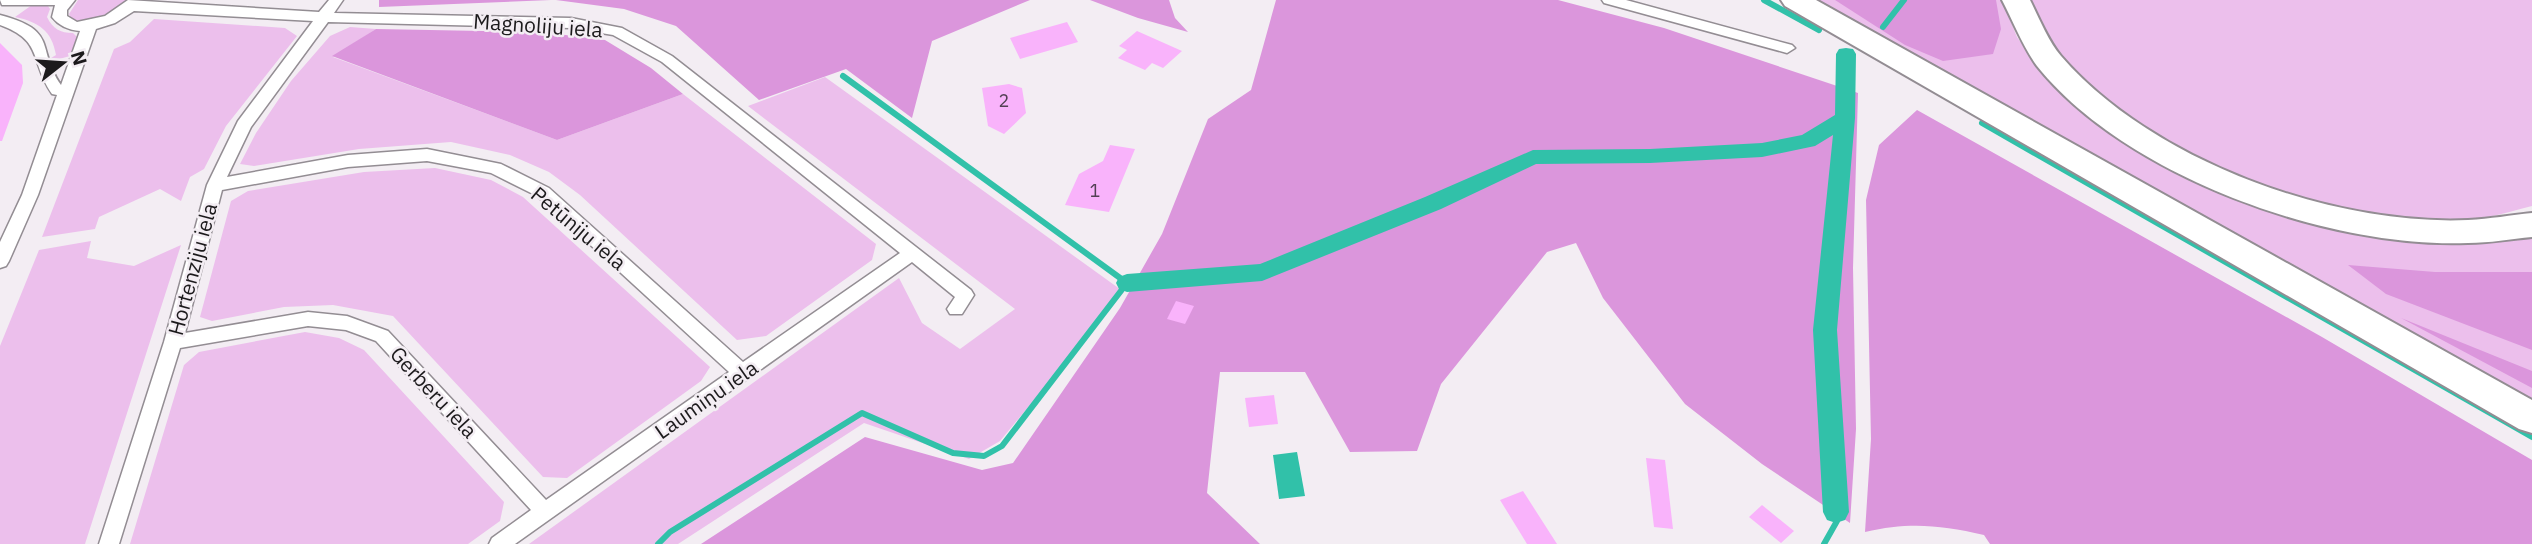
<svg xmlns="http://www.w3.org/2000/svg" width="2532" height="544" viewBox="0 0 2532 544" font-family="'IBM Plex Sans',sans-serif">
<rect width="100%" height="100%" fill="#f3edf3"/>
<!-- green -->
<path fill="#ecbfec" d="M78 0H128C111 12 92 28 71 18L69 14Z
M1810 0H2002L2017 37 2045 76 2093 118 2362 234 2434 243 2508 241 2532 236V402Z
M2028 0H2532V206C2502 214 2470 223 2438 222 2319 219 2138 155 2061 61 2047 44 2038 19 2028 0Z
M32 5 48 6 50 9 47 17C53 29 60 33 73 33L77 37 70 56 52 61 51 58 56 55C52 31 39 22 15 17Z
M154 19 285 28 297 36 226 126 204 169 190 177 181 201 160 189 99 217 95 229 42 237 114 49 130 42Z
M350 27 376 29 333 57 557 140 683 94 876 244 872 260 766 336 737 340 580 195 549 172 510 155 451 142 359 149 254 166 240 164 256 133 291 81 330 36Z
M825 77 1124 292 1000 441 969 459 864 423 678 544H529L899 278 922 323 960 349 1015 309 748 106Z
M435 168 491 180 523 197 710 367 701 381 567 478 543 477 393 316 333 305 284 307 212 321 200 317 231 201 248 191 364 172Z
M91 241 87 258 134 266 181 245 85 544H0V346L39 250Z
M305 332 339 338 364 350 504 502 500 521 468 544H130L184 365 199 352Z"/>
<!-- forest -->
<path fill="#db96dc" d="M379 0H551L379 7Z
M556 0H1030L932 41 912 118 846 69 759 100 676 26 624 9Z
M1090 0H1169L1175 18 1188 32 1138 18Z
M1276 0H1558L1664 28 1858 93 1853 268 1856 429 1850 523 1762 464 1685 404 1603 298 1576 243 1547 252 1441 384 1417 451 1350 452 1305 372H1220L1207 493 1260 544H701L865 437 982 470 1013 463 1120 308 1162 234 1208 119 1251 90Z
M1835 0H1996L2001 29 1993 54 1943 61 1905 45Z
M376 29 542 32 605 40 651 68 683 94 557 140 332 56Z
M1917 110 2322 337 2532 460V544H1990L1984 535C1940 525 1909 522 1865 532L1871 439 1866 200 1879 145Z
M2348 265 2435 272H2532V350L2386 294Z
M2401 318 2532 371V388Z"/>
<!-- water -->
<path fill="#31c1a9" d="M1297 452 1305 496 1279 499 1273 455Z"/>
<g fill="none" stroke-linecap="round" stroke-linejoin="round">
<!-- stream -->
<path stroke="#31c1a9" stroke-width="6" d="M1764 0 1819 30
M1883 27 1904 0
M1982 123 2532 437
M658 544 670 532 862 413 953 453 984 456 1002 446 1127 283 843 76
M1824 544 1837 521 1836 512"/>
<!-- canal -->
<path fill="#31c1a9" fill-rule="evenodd" d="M1846 48 1853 49 1856 54 1855 118 1837 330 1849 512 1845 520 1836 523 1827 520 1823 512 1813 330 1833 135 1815 146 1762 157 1650 163 1536 164 1441 209 1262 281 1127 292 1119 289 1116 283 1119 277 1127 274 1260 264 1425 197 1533 150 1650 149 1762 143 1802 135 1835 115 1836 54 1839 49Z"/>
</g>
<!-- building -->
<path fill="#f9b3fb" d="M1067 22 1078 42 1020 59 1010 38Z
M1137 31 1182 51 1163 68 1152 63 1145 70 1118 58 1127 50 1119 46Z
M0 43 22 65 23 83 2 141H0Z
M1009 84 1022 88 1026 113 1004 134 988 126 982 88Z
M1110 145 1135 149 1109 212 1065 205 1079 174 1103 161Z
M1176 301 1194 306 1185 324 1167 319Z
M1274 395 1278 424 1249 427 1245 398Z
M1646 458 1665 460 1673 529 1654 527Z
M1523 491 1557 544H1527L1500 500Z
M1762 505 1794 531 1781 543 1749 517Z"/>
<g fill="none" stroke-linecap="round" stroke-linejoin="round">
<defs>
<path id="street" d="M0 0H75L67 10V16L77 22 105 16 128 0 319 12 329 0H343L334 13 571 18 622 28 672 56 971 290 974 295 962 314H950L947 309 955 297 912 262 515 544H489L492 538 531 510 376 341 346 330 308 326 180 348 119 544H99L164 342 207 185 238 121 313 21 134 11 115 23 96 29 38 195 9 261 6 266 0 268V242L22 195 57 95 52 94C29 60 44 41 0 25V15C60 31 35 47 61 85L80 31C69 30 59 26 52 17L55 5H2ZM328 22 571 28 613 35 662 62 900 253 743 362 549 188 501 164 427 149 348 155 227 177 251 127ZM427 161 491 173 537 196 729 372 546 500 388 331 347 316 308 312 185 333 222 190 348 167Z
M1602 0H1626L1792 45 1795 48 1787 53 1604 3Z"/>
<path id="highway" d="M1781 0H1816L2532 400V433L2519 429 1785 6Z
M2002 0H2030C2039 18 2048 41 2061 56 2151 160 2331 226 2468 220 2490 219 2511 215 2532 213V237C2511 239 2490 243 2468 243 2329 249 2125 176 2037 66 2023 47 2013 21 2002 0Z"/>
</defs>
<!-- street casing -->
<use href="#street" stroke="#938d93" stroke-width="3"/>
<!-- highway casing -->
<use href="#highway" stroke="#938d93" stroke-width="4"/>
<!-- street -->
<use href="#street" fill="#fff" fill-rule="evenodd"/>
<!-- highway -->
<use href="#highway" fill="#fff" fill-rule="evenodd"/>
</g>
<g text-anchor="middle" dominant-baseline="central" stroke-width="5" stroke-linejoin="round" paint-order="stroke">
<!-- number labels -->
<g font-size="18" fill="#534054">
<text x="1004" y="100">2</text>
<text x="1095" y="190">1</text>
</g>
<!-- street labels -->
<g font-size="21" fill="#1c1a1c" stroke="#f3edf3">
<text transform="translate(538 25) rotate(4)">Magnoliju iela</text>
<text transform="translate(579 228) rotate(40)">Petūniju iela</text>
<text transform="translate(192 269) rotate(-75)">Hortenziju iela</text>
<text transform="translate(434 392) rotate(47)">Gerberu iela</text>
<text transform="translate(706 399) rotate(-35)">Laumiņu iela</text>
</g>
</g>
<!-- north arrow -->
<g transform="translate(63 63) rotate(73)" stroke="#f3edf3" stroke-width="5" paint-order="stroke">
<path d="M0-5L12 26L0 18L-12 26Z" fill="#1c1a1c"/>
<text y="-10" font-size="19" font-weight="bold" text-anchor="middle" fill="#1c1a1c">N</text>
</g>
</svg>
